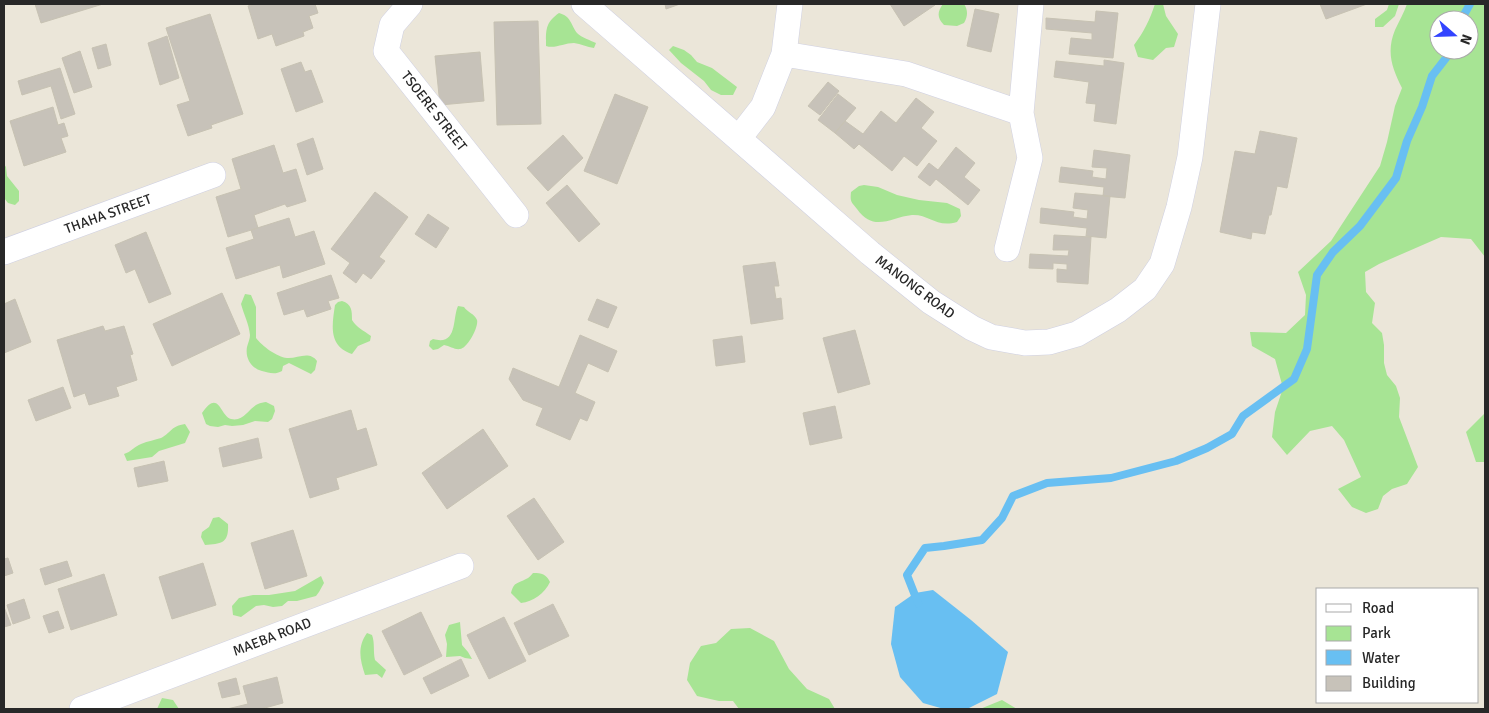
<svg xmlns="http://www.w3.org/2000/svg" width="1489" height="713" viewBox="0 0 1489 713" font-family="Signika,sans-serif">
<rect width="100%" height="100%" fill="#ebe6d9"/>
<!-- green -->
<path fill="#a7e494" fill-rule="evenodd" d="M943 4H964C968 10 968 16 964 23L957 26 944 25C937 18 937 12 943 4Z
M1155 4H1163L1166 16 1178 34 1174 47 1166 48 1153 60 1138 57 1134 45C1144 32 1150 19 1155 4Z
M1389 4H1399L1395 16 1383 27H1375V19L1387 10Z
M1407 4H1485V257L1471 239 1441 237 1379 264 1365 272 1366 292 1375 303 1372 323 1382 333 1384 345V363L1387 375 1396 386 1400 398 1399 417 1418 467 1407 484 1392 489 1383 496 1378 509 1366 513 1352 507 1338 489 1361 477 1344 440 1332 426 1310 431 1287 455 1272 437 1275 412 1283 388 1275 359 1252 346 1250 332 1286 333 1305 315 1306 295 1298 272 1331 241 1380 166 1387 142 1395 106 1402 88C1392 68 1386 52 1395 30 1399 21 1404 13 1407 4ZM1439 20H1469V50H1439Z
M559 13C571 16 571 25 577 33 582 38 590 40 596 43L594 48C587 47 581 44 574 43 564 43 555 49 546 46 546 30 545 23 559 13Z
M673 46 684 50 691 55 697 62 712 68 737 87 733 95H721L711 90 704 81 681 63 669 50Z
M4 164 6 167 7 176 19 191V201L15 205 8 203 4 198Z
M864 185 878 187 897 195 919 200 947 203 960 209 961 216 957 222C936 228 929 214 912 215 891 217 874 233 857 209 851 201 850 202 851 192L859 186Z
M245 294 251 295 256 307V338C262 346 277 357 287 358 297 359 309 350 317 361L315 370 311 374 289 363 283 366 282 371C275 375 269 373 262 371 251 368 245 358 247 347 248 343 250 339 250 335 249 324 244 315 241 304Z
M342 301C352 304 352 311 352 320 357 328 363 330 371 336L370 341 358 346 352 354C328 346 332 325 335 305L338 302Z
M458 306 464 307C467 312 475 314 477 320 479 327 467 349 460 349 455 350 450 346 444 345L438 349 433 350 429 346 430 341 433 339C458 346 452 319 458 306Z
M266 402 274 406 275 411 272 419 268 422 255 421 243 425 232 426 225 425 218 427 210 426 206 424 202 413C219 388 220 416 231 419 244 422 249 408 258 404 260 403 264 402 266 402Z
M1485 413V462H1476L1466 432Z
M185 424 190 432 185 443 159 451 152 457 127 461 124 454C131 452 135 446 141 444 148 441 155 440 161 438 172 432 171 426 185 424Z
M219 517 228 524C229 543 222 544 205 545L201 537 202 532 209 527 213 518Z
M533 573C542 573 546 574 550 582 545 593 533 602 521 603L511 593C514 581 518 584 526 579 529 578 531 575 533 573Z
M321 576 324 583 319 592 316 596 297 601H288L282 606 273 607 264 605 256 606 241 617 233 615 232 606 239 598 253 595H269L295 591Z
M460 622 462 645 468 652 472 659 465 658 460 656 446 657 447 644 445 635 449 625Z
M750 628 774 641 789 669 807 689 829 699 835 709H739L733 701H719L697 696 687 680 690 663 701 646 716 643 731 629Z
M367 633 372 635C375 643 373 651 375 660L386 670 382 678 377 674 365 675C360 660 357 647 367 633Z
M162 698 173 700 179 709H157Z
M1002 700 1017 709H980Z"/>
<!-- water -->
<path fill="#68bff2" d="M933 590 971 620 1008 652 997 694 967 709H944L923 703 900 677 891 644 895 607 915 593Z"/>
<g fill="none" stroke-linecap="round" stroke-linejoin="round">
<!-- stream -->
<path stroke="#68bff2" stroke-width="8" d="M1461 20 1470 4
M918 603 907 575 925 548 944 546 982 540 1002 518 1013 496 1047 483 1111 478 1176 461 1207 448 1232 434 1243 416 1294 379 1307 349 1317 275 1333 252 1360 226 1396 178 1407 141 1422 107 1432 76 1446 58 1449 50"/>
</g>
<!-- building -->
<path fill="#c7c2b9" stroke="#c7c2b3" d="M35 4H103L41 23Z
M255 4H315L318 13 309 16 313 28 303 32 304 36 276 46 272 34 258 39 248 6Z
M665 4H680L666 9Z
M890 4H934L935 5 904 26Z
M1320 4H1367L1326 19Z
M975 9 999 14 991 52 967 46Z
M1096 11 1118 13 1113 58 1069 54 1071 38 1092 40V33L1046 29V18L1095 22Z
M210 14 243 114 211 125 212 128 188 136 177 105 190 101 166 28Z
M538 21 541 124 497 125 494 22Z
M167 36 179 78 160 85 148 43Z
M106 44 111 65 98 69 92 48Z
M80 51 92 87 74 93 62 58Z
M480 52 484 101 440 105 435 56Z
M1104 60 1124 63 1116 124 1094 121 1096 104 1086 103 1089 82 1054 77 1056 61 1104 66Z
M301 62 305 72 311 70 323 102 296 112 281 69Z
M60 68 75 114 61 119 51 86 22 95 18 81Z
M828 82 839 91 820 115 808 106Z
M615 94 648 107 617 184 584 171Z
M838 94 856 108 835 133 818 120Z
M916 98 934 112 921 128 937 141 917 166 904 156 892 171 859 144 854 149 835 133 845 121 863 134 881 111 896 123Z
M53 107 58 125 64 123 68 136 61 138 66 152 24 166 10 121Z
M1260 131 1297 138 1287 188 1277 186 1271 215H1269L1265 234 1252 232 1251 239 1220 232 1235 151 1255 154Z
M563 135 583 158 548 191 527 168Z
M313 138 323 169 307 175 297 144Z
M274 145 283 173 296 169 306 201 287 207 285 204 254 215 258 228 228 237 216 197 241 189 232 159Z
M956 147 975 163 964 177 980 190 968 205 936 179 930 186 918 177 929 163 938 170Z
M1094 150 1130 155 1125 198 1103 196 1104 187 1059 182 1061 167 1093 171 1092 177 1106 179 1107 168 1092 167Z
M567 185 600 224 579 242 546 203Z
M375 192 408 217 379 257 385 261 371 279 363 273 356 283 343 273 350 263 331 249Z
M1075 193 1110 196 1106 238 1086 236 1087 228 1040 223 1041 208 1074 212 1073 217 1087 219 1088 210 1073 208Z
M428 214 449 228 436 248 415 234Z
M289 218 295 237 314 231 325 264 283 278 280 265 236 279 226 248 254 239 251 230Z
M146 232 171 294 149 303 135 269 126 273 115 245Z
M1054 235 1091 237 1088 284 1057 282V269L1067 270V264L1053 263V269L1029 268 1030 254 1068 256 1069 250H1053Z
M775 262 779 286H774L776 299 781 298 783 319 751 324 743 266Z
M331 275 339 298 328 301 331 309 307 317 304 309 284 315 277 293Z
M222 293 240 334 172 366 153 324Z
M15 299 31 342 4 353V304Z
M597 299 617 307 608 328 588 320Z
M103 326 105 331 124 326 133 354 130 355 137 380 116 387 119 396 89 405 85 393 74 397 57 340Z
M855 330 870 384 838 393 823 338Z
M580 335 617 351 608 372 588 363 575 393 595 402 587 421 580 418 570 440 536 425 543 408 523 400 509 379 513 368 559 387Z
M742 336 745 362 716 366 713 340Z
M63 387 71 408 36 421 28 400Z
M835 406 842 438 810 445 803 413Z
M351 410 357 431 366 428 377 465 336 478 339 489 310 498 289 429Z
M483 429 508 466 447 509 422 473Z
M258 438 262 458 223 467 219 448Z
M164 461 168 481 138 487 134 468Z
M534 498 564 542 538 560 507 516Z
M293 530 307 576 265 589 251 543Z
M8 558 13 573 4 576V559Z
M67 561 72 576 45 585 40 569Z
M203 563 216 605 172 619 159 577Z
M104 574 117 615 71 630 58 589Z
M24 599 30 618 13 624 7 605Z
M553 604 569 636 529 655 514 623Z
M4 607 11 625 4 627Z
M58 611 64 628 49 633 43 616Z
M421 612 442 656 404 675 382 631Z
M504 617 526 661 489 679 467 635Z
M461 659 469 676 431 694 423 678Z
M277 677 283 703 261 709H227L248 704 243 686Z
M236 678 240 694 222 698 218 683Z"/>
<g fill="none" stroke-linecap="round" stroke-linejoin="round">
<defs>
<path id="minor" d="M410 4 392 25 386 51 516 215
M584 4 870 253 931 302 972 328 991 337 1025 343 1049 342 1077 334 1118 310 1145 289 1162 264 1179 207 1190 157 1208 4
M784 54 790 4
M739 138 763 107 784 54 906 74 1021 113 1031 4
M1007 249 1030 158 1021 113
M4 252 213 175
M82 709 461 566"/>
</defs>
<!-- minor casing -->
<use href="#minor" stroke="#cfd0e2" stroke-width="26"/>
<!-- minor -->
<use href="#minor" stroke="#fff" stroke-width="25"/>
</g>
<g text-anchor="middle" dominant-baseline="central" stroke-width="4.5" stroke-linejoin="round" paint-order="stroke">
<!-- street labels -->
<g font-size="14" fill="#282828" stroke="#fff">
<text transform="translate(434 111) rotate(52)">TSOERE STREET</text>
<text transform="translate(108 214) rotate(-20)">THAHA STREET</text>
<text transform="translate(915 287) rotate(37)">MANONG ROAD</text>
<text transform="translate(272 637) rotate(-21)">MAEBA ROAD</text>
</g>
</g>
<!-- border -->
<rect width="1489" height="713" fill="none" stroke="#282828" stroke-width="10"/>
<!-- legend -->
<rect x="1316" y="588" width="162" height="115" fill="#ffffff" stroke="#a9a9a9"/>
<rect x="1326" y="604" width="25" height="8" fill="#ffffff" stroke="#a9a9a9"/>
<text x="1362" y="613" font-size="15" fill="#282828">Road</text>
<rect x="1326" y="626" width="25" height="15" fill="#a7e494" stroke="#a9a9a9"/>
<text x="1362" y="638" font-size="15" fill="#282828">Park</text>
<rect x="1326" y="650" width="25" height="15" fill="#68bff2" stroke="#a9a9a9"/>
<text x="1362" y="663" font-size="15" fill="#282828">Water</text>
<rect x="1326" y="676" width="25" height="15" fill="#c7c2b9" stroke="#a9a9a9"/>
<text x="1362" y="688" font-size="15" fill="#282828">Building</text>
<!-- north arrow -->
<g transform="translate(1454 35) rotate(110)"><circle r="24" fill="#ffffff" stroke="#a9a9a9"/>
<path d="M0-4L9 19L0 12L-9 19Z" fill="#3344ff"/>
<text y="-8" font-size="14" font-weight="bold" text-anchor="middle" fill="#282828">N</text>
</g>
</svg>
